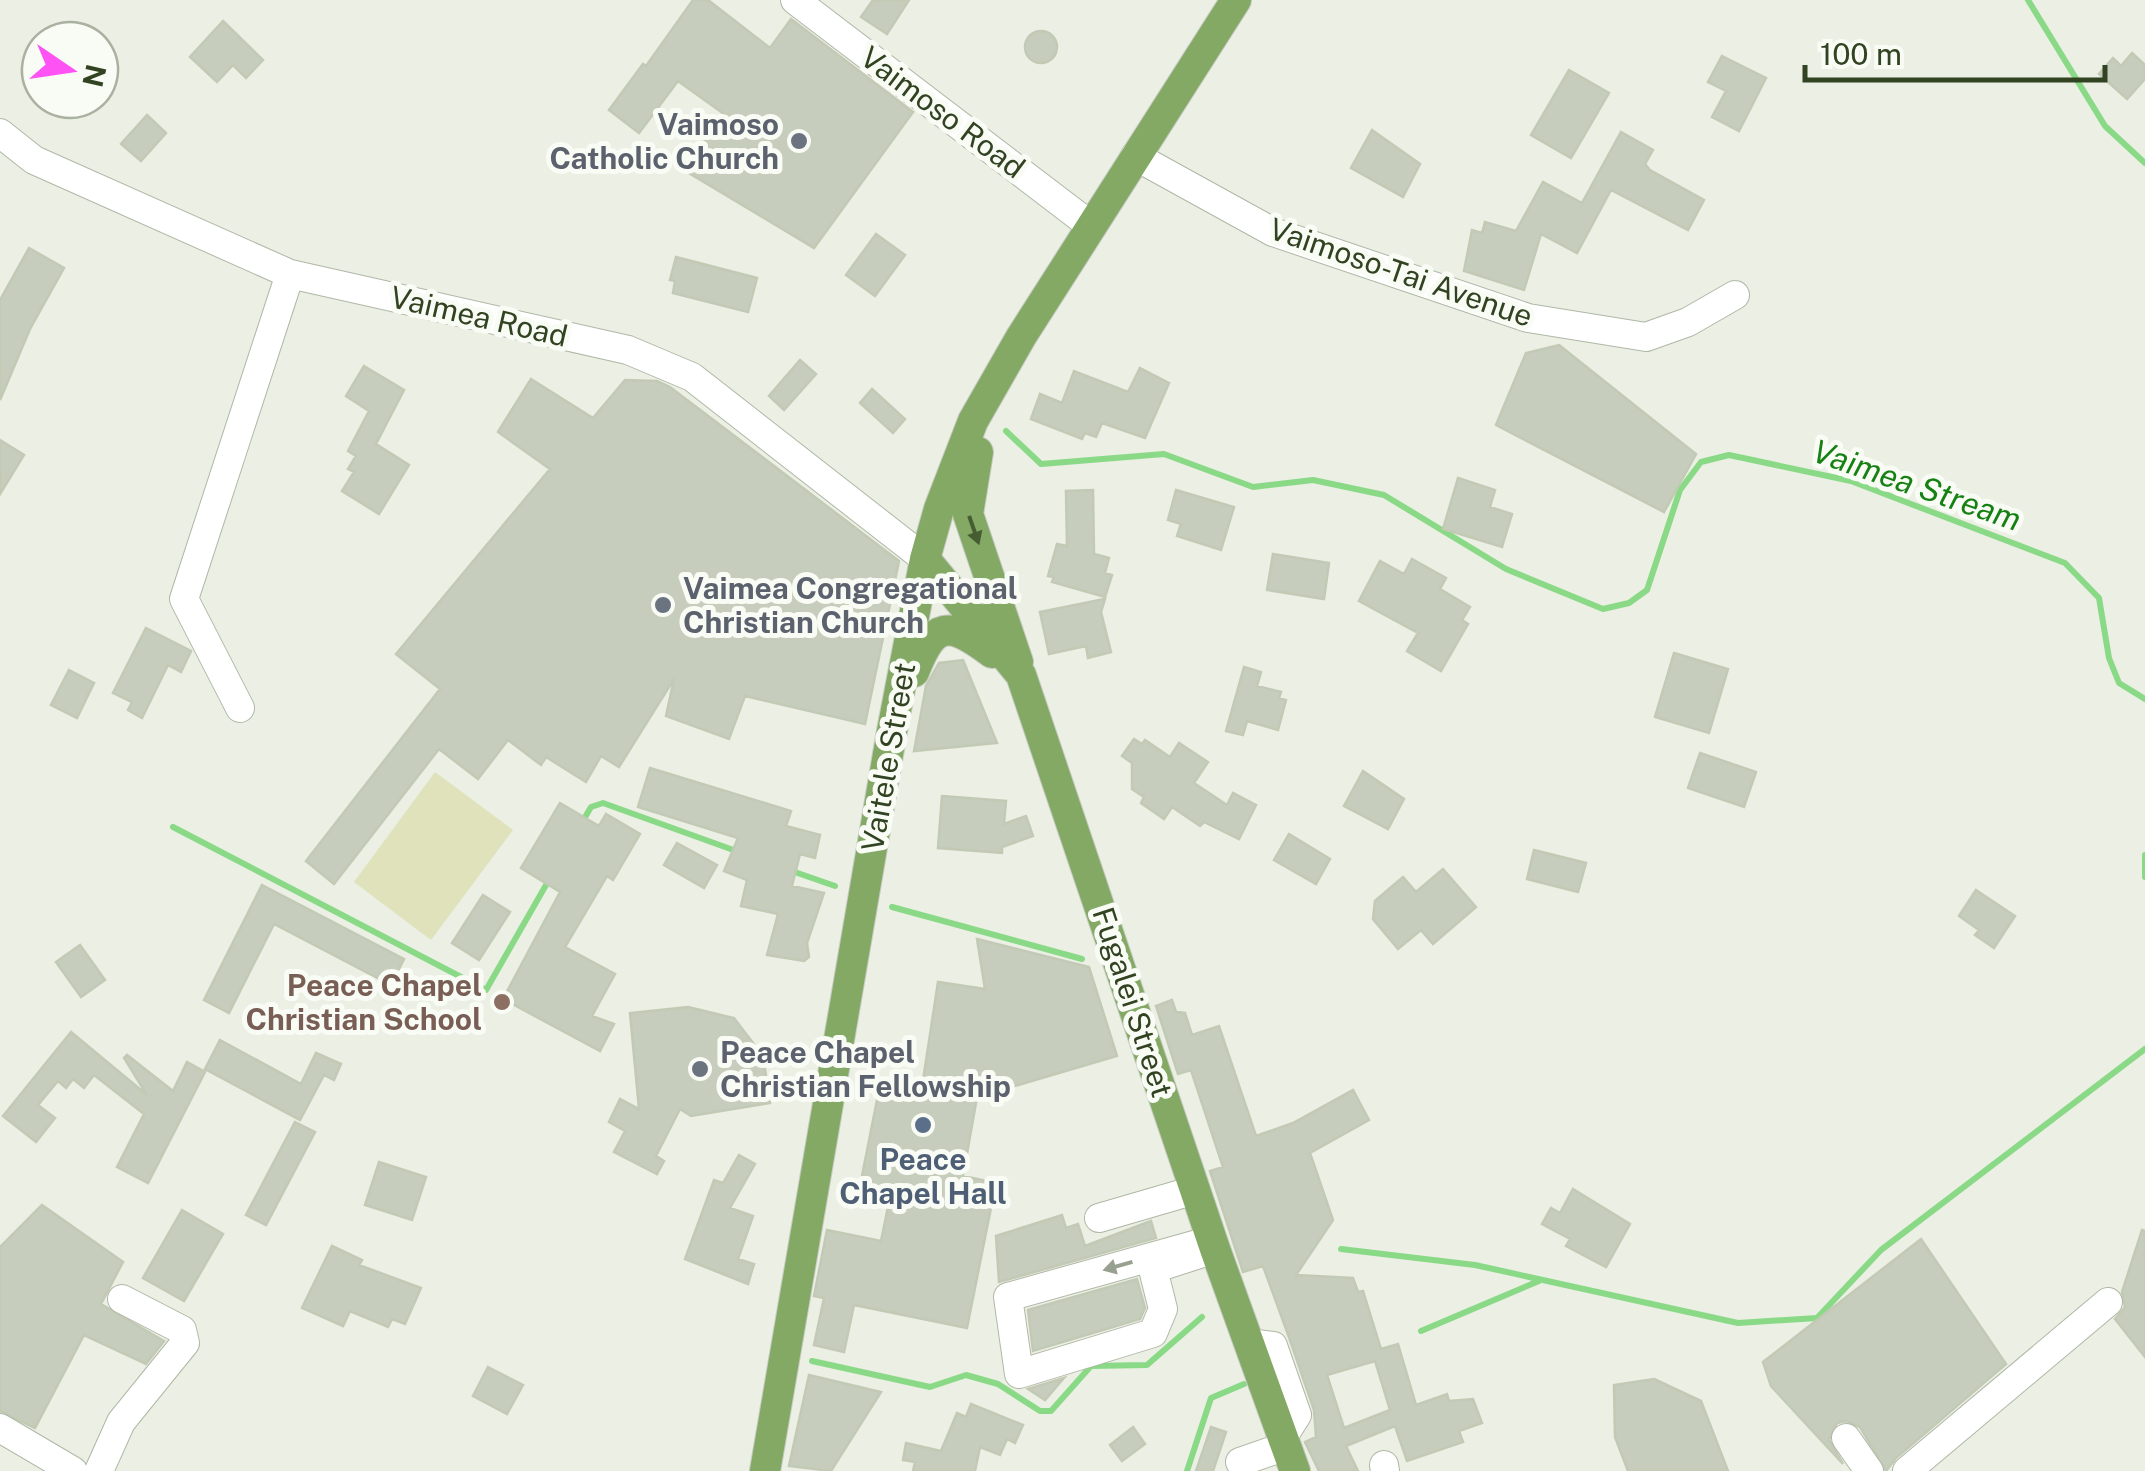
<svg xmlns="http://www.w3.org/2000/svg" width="2145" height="1471" viewBox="0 0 2145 1471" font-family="'Public Sans',sans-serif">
<rect width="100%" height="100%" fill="#ebefe4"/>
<!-- green -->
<path fill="#dfe2bb" d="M435 772 513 830 431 940 354 882Z"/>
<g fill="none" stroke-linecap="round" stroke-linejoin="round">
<!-- stream -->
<path stroke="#8ad987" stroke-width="6" d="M2028 0 2105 126 2145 163
M1006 431 1041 464 1164 454 1253 487 1313 480 1384 495 1506 569 1603 609 1629 603 1647 590 1680 490 1701 462 1729 455 1851 481 2065 563 2099 598 2109 658 2119 683 2145 699
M581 824 591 807 603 803 739 852
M173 827 486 990 550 878
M2145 855V877
M789 870 835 886
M892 907 1082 959
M1341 1249 1475 1265 1738 1323 1817 1318 1881 1250 2145 1049
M1421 1331 1539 1281
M812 1361 930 1387 966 1375 998 1384 1040 1411H1051L1091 1366 1147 1365 1202 1317
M1187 1471 1211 1398 1244 1384"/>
</g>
<!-- building -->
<path fill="#c6cdbc" stroke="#c2cab5" stroke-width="2.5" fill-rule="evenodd" d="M693 0H708L770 48 791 19 913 112 814 248 684 170 724 114 678 81 639 133 609 110 643 64 646 66Z
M873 0H909L887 34 861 17Z
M223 21 263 60 246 78 233 65 217 82 190 57Z
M1025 47a16 16 0 1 1 32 0a16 16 0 1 1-32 0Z
M2132 53 2145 65V79L2127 99 2099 74 2113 58 2121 66Z
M1722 56 1766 78 1739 131 1712 117 1726 91 1708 82Z
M1569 70 1609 93 1571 158 1531 135Z
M147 115 166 133 141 161 121 144Z
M1372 130 1420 164 1403 197 1351 168Z
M1621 132 1653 150 1645 164 1650 170 1704 200 1688 230 1611 190 1577 253 1541 234 1524 290 1464 271 1472 230 1482 233 1485 222 1516 231 1543 182 1582 203Z
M876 234 905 255 875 296 846 275Z
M29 248 64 268 30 329 0 400V300Z
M676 257 757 278 748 312 673 293 675 281 670 280Z
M1559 345 1696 454 1664 512 1496 425 1526 353Z
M800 360 816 374 784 410 769 396Z
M364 366 404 390 376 444 409 465 379 514 342 491 354 472 348 469 356 456 348 451 369 411 346 396Z
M1140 368 1169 383 1145 438 1102 423 1096 437 1085 433 1082 439 1031 419 1040 394 1062 403 1074 371 1128 392Z
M531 379 593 418 625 380 657 381 670 387 899 561 865 724 745 696 729 739 666 716 674 679 619 767 601 756 586 782 546 757 541 765 508 740 478 779 439 749 334 884 306 861 440 689 396 654 550 469 498 432Z
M872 389 905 419 893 433 860 403Z
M0 440 24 455 0 494Z
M1458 478 1495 490 1490 507 1512 514 1502 547 1443 529Z
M1093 490 1094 554 1109 558 1105 573 1112 575 1105 597 1052 582 1054 577 1048 576 1057 544 1067 546 1066 491Z
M1176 490 1234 507 1221 550 1177 536 1181 524 1168 520Z
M1273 554 1329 563 1324 599 1267 590Z
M1412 559 1446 578 1440 589 1470 607 1462 620 1468 624 1441 671 1407 651 1418 633 1359 601 1380 561 1404 574Z
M1105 599 1101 612 1111 652 1088 658 1086 646 1049 654 1040 612Z
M146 628 191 651 181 672 168 665 142 718 128 710 132 702 113 693Z
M1674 653 1728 669 1709 733 1655 717Z
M963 660 997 743 914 751 926 686 939 663Z
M1244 667 1261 672 1257 686 1281 692 1279 698 1286 700 1278 730 1247 721 1243 735 1226 731Z
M69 670 94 683 77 718 51 705Z
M1134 739 1142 744 1145 740 1170 757 1179 743 1208 762 1194 783 1227 805 1233 793 1256 805 1239 839 1204 822 1200 826 1172 807 1164 819 1141 803 1144 797 1132 789V763L1122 756Z
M1700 753 1756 772 1744 807 1688 788Z
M650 768 791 811 786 826 820 835 815 858 800 854 792 886 824 893 807 943 809 957 804 961 767 955 778 914 741 906 747 880 724 871 738 838 638 807Z
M1363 771 1404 799 1388 829 1344 806Z
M942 796 1006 801 1004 824 1026 816 1033 836 1002 847V853L938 848Z
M560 803 599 826 606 814 640 834 613 880 607 876 565 947 615 974 592 1016 614 1024 600 1051 503 999 560 892 521 868Z
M1289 834 1330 859 1316 884 1274 860Z
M677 843 717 865 704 888 664 865Z
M1534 850 1586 863 1578 892 1527 879Z
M1443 869 1476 907 1433 944 1421 930 1398 949 1373 919 1375 901 1403 877 1416 892Z
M262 885 404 959 391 985 274 924 229 1013 204 1000Z
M1976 890 2015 916 1994 948 1975 935 1979 930 1959 916Z
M483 895 510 912 479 960 452 943Z
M977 939 1089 967 1117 1056 977 1097 963 1176 996 1183 967 1328 854 1305 844 1352 814 1345 824 1298 814 1296 827 1230 881 1241 890 1197 859 1191 881 1080 922 1087 938 982 985 989Z
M80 945 105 980 81 997 56 962Z
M1172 1000 1176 1012 1185 1013 1192 1035 1219 1026 1256 1136 1293 1123 1353 1090 1369 1120 1310 1153 1333 1220 1296 1275 1353 1278 1358 1292 1363 1291 1381 1349 1398 1344 1416 1405 1447 1394 1449 1401 1473 1399 1482 1423 1459 1431 1463 1442 1407 1461 1395 1426 1346 1446 1358 1471H1319L1305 1442 1316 1437 1314 1410 1290 1340 1263 1266 1243 1272 1210 1171 1223 1167 1191 1070 1178 1074 1156 1006ZM1375 1361 1390 1410 1344 1428 1327 1375Z
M688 1007 734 1018 763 1056 770 1103 691 1116 680 1109 656 1156 664 1161 657 1174 614 1152 625 1131 609 1122 620 1099 639 1109 630 1013Z
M71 1032 147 1095 124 1058 127 1055 173 1091 187 1062 205 1072 148 1183 117 1167 144 1114 94 1075 84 1088 73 1079 66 1088 58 1081 38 1105 55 1118 36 1142 3 1116Z
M220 1040 301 1084 316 1053 341 1064 334 1080 324 1075 300 1120 205 1069Z
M295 1122 315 1132 266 1225 246 1215Z
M739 1155 755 1164 730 1208 753 1216 738 1259 754 1264 748 1284 685 1259 714 1180 723 1183Z
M379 1162 426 1177 412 1220 365 1205Z
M1573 1189 1630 1224 1606 1267 1566 1246 1570 1239 1542 1224 1551 1208 1560 1213Z
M42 1205 123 1262 101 1304 164 1341 146 1364 84 1335 35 1428 0 1411V1247Z
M182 1210 223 1234 184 1301 143 1278Z
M1062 1215 1066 1228 1078 1224 1085 1246 1151 1221 1156 1238 999 1282 996 1236Z
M2142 1230 2145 1231V1357L2115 1319 2125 1307 2122 1292Z
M1921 1239 2006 1364 1896 1458 1886 1471 1860 1427 1846 1421 1837 1423 1829 1440 1843 1464 1771 1386 1763 1362Z
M332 1246 362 1260 359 1265 421 1288 405 1324 392 1319 388 1327 350 1311 343 1326 302 1308Z
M1137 1279 1145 1308 1140 1319 1033 1351 1028 1310Z
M488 1367 523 1385 507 1414 473 1396Z
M809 1375 881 1392 831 1471 789 1466Z
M1064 1378 1045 1400 1028 1389Z
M1654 1379 1701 1401 1728 1471H1628L1615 1437 1614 1385Z
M971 1404 1023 1425 1015 1443 1007 1439 1000 1455 980 1447 975 1471H913L915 1462 903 1460 906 1443 941 1451 957 1413 966 1417Z
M1133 1427 1145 1444 1122 1461 1110 1445Z
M1211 1427 1226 1432 1213 1471H1196Z"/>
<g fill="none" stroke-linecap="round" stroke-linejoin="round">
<defs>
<path id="minor" d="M795 0 1090 225
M0 133 34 160 290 274 628 350 692 377 925 559
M1135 156 1273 232 1528 318 1646 337 1688 322 1735 295
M240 708 184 599 290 274
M1099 1218 1195 1190
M1212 1240 1008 1297 1019 1374 1153 1333 1163 1309 1153 1269 1215 1249
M1249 1343 1273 1346 1297 1415 1283 1437
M0 1428 73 1471
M1846 1438 1869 1471
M1240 1462 1286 1446
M1384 1465 1385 1471
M99 1471 121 1422 185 1343 182 1330 122 1299
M1907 1471 2108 1302"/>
<path id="major" d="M978 452 968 514 1018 662
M925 559 1021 675 1215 1249 1295 1471
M914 672C934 621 948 620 992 653
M765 1471 892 731 925 559 939 509 973 421 1021 337 1236 0"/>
</defs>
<!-- minor casing -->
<use href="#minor" stroke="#afb8a6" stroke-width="30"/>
<!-- major casing -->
<use href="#major" stroke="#c5cac1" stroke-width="32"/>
<!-- minor -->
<use href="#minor" stroke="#fff" stroke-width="28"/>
<!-- major -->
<use href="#major" stroke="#83a964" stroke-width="30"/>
</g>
<!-- one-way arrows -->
<defs><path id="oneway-solid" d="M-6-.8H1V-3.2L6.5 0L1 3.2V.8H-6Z" transform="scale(2.5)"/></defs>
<use fill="#465c32" href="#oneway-solid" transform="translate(974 530) rotate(71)"/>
<use fill="#98a190" href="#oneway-solid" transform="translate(1118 1266) rotate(164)"/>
<!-- markers -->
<g fill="#6b7280" stroke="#f9fbf5" stroke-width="4">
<circle cx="799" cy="141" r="10"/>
<circle cx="663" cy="605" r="10"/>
<circle cx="700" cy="1069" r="10"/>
</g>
<circle fill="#8d6e63" stroke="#f9fbf5" stroke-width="4" cx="502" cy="1002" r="10"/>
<circle fill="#5c6f8a" stroke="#f9fbf5" stroke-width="4" cx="923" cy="1125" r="10"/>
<g text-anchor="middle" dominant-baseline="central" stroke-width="10" stroke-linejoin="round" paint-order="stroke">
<!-- street labels -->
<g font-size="30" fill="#314321" stroke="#f9fbf5">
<text transform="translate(943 112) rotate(37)">Vaimoso Road</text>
<text transform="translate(1401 272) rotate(19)">Vaimoso-Tai Avenue</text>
<text transform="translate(479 316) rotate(13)">Vaimea Road</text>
<text transform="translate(888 757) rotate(-80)">Vaitele Street</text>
<text transform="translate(1133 1002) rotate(72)">Fugalei Street</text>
</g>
<!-- worship labels -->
<g font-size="30" font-weight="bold" fill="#5b616d" stroke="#f9fbf5" text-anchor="start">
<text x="779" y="124" text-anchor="end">Vaimoso<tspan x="779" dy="34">Catholic Church</tspan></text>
<text x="683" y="588">Vaimea Congregational<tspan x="683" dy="34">Christian Church</tspan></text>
<text x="720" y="1052">Peace Chapel<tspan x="720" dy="34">Christian Fellowship</tspan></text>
</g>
<!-- education labels -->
<g font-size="30" font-weight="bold" fill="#785e54" stroke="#f9fbf5" text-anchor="end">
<text x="482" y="985">Peace Chapel<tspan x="482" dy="34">Christian School</tspan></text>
</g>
<!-- service labels -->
<g font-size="30" font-weight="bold" fill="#4e5e75" stroke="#f9fbf5">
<text x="923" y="1159">Peace<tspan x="923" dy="34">Chapel Hall</tspan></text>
</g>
<!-- water labels -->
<g font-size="32" font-style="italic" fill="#168113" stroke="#f9fbf5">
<text transform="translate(1917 485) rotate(19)">Vaimea Stream</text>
</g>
</g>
<!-- north arrow -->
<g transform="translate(70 70) rotate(103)"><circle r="48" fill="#f9fbf5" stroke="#a9b1a0" stroke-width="2.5"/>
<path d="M0-8L18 38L0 25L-18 38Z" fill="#ff52f5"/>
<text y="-15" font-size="28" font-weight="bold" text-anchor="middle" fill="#314321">N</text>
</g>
<!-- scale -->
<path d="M1805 65v15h300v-15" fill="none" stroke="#314321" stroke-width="5"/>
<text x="1820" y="65" font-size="30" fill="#314321" stroke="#f9fbf5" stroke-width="8" paint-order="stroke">100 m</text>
</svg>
